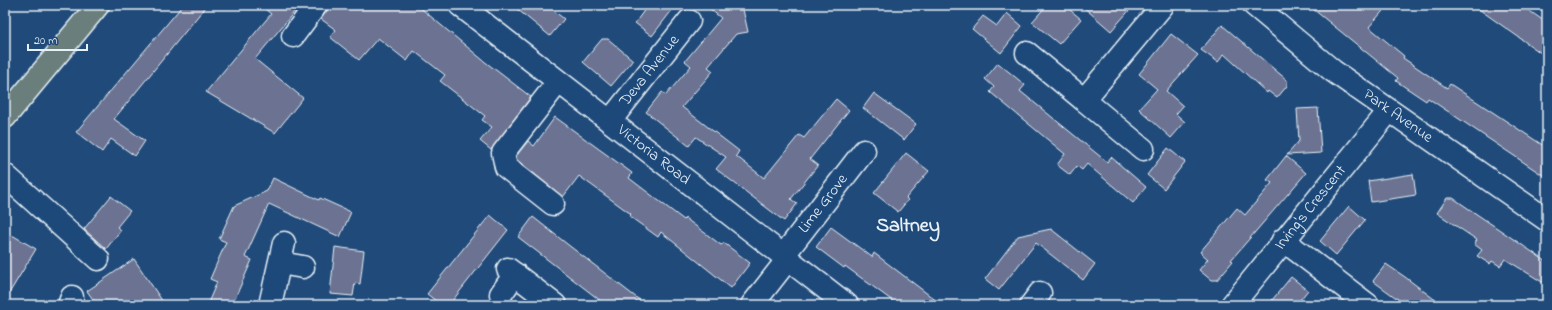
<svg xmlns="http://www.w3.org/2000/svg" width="1552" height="310" viewBox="0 0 1552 310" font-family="'Indie Flower',sans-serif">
<rect width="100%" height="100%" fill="#1f4a7a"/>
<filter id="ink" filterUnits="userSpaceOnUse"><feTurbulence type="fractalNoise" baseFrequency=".025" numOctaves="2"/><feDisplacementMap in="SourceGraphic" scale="8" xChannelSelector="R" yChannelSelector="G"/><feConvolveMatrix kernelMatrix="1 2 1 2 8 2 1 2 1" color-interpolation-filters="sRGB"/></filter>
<g filter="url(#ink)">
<!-- building -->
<path fill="#6c7392" stroke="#e8f1f8" d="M183 5H207L114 119 145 141 135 156 111 139 102 152 76 132Z
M260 5H300L255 59 303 98 275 133 206 92 271 14Z
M331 5H417L484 61 531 97 491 150 480 141 492 127 482 120 485 116 440 81 445 75 414 51 407 61 378 38 359 60 330 37 336 30 321 19Z
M512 5H547L564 19 550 36Z
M648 5H676L652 36 635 23Z
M705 5H742L748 32 736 34 708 67 713 71 682 107 739 151 736 156 764 178 799 135 804 138 836 99 849 110 810 159 818 165 791 199 797 204 784 221 716 169 726 157 696 137 689 146 646 112 662 92 666 95 691 66 685 61 721 18Z
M1047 5H1064L1081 19 1059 44 1032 22Z
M1081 5H1134L1111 31Z
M1308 5H1388L1369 27 1404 56 1403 58 1447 88 1450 84 1547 148V178L1428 98 1426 101 1396 81 1398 78Z
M1473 5H1521L1547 23V44L1541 53Z
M1007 13 1022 26 1001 53 972 29 983 16 997 26Z
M1222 25 1287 80V86L1277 98 1268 91 1267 93 1224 54 1218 62 1201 50Z
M1171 34 1198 55 1166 91 1183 106 1176 114 1185 122 1171 138 1139 109 1157 89 1139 74Z
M602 39H608L633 60 611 86 583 62Z
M998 63 1025 85 1020 91 1107 162 1111 157 1146 187 1133 203 1087 164 1082 170 1077 166 1070 175 1057 165 1065 154 990 92 994 87 985 79Z
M874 93 916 124 904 140 863 108Z
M1318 108 1321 153 1287 155 1299 141 1297 109Z
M555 117 632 173 629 178 684 220 685 218 721 245 724 243 750 263 731 288 661 232 658 237 629 216 631 214 579 176 563 197 517 160 516 156 528 141 534 146Z
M1168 148 1185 162 1164 189 1147 175Z
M906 153 929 171 906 198 908 200 898 212 874 193Z
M1286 156 1306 173 1231 260 1233 261 1217 280H1211L1199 270 1208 259 1200 252 1237 208 1245 215 1272 183 1267 180Z
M1413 174 1416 195 1371 202 1368 181Z
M273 178 319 200 320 198 351 212 340 237 269 204 245 257 252 260 232 305H207L217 282 210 279 226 242 219 239 234 206 267 191Z
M111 196 130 211 117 227 121 230 106 249 84 229Z
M1447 198H1453L1547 262V285L1505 259 1500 266 1492 261 1490 264 1477 256 1482 250 1474 244 1477 240 1437 213Z
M1349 206 1365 220 1336 255 1320 241Z
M490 215 508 230 449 305H441L427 294Z
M533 217 567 244 646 305H606L535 250 518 237Z
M831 227 872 257 874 253 942 305H898L845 266 844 268 816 247Z
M1051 229 1095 264 1083 280 1036 243 999 290 985 279 1018 236Z
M12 235 36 249 5 300V247Z
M335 247 364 251 360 284 355 283 353 296 330 294Z
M134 259 165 305H97L87 291Z
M1386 264 1405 277 1442 305H1406L1373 281Z
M1291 277 1308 290 1296 305H1268Z"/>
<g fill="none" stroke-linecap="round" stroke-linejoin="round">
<defs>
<g id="minor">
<path id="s1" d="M460 5 847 305"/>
<path id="s2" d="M1254 5 1333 71 1547 220"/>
<path d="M293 36 316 5"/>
<path d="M1027 53 1084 100 1163 5"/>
<path d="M1084 100 1143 149"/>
<path id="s3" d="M610 121 689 21"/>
<path d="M5 175 98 259"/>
<path d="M553 204 506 167 503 153 558 82"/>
<path d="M1283 240 1368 305"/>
<path id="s4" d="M783 256 864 151"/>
<path d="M280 263 303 267"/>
<path d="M508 269 555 305"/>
<path d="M501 294 515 274"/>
<path d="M69 305 72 297"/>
<path d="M270 305 284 243"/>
<path d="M752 305 788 259"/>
<path d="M1031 305 1040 293"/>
<path id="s5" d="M1232 305 1389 111"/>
</g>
<path id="major" d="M5 117 98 5"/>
</defs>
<!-- minor casing -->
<use href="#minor" stroke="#e8f1f8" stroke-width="25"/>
<!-- major casing -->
<use href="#major" stroke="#e8f1f8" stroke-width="25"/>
<!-- minor -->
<use href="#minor" stroke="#1f4a7a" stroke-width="22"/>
<!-- major -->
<use href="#major" stroke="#6b7f7c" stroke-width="22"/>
</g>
</g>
<g text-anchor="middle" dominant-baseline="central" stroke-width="3" stroke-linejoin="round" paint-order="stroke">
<!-- street labels -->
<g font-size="16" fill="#e8f1f8" stroke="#1f4a7a">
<text stroke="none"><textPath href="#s3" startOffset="64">Deva Avenue</textPath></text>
<text stroke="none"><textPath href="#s2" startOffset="182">Park Avenue</textPath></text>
<text stroke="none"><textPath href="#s1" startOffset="245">Victoria Road</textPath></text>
<text stroke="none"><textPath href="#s4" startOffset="66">Lime Grove</textPath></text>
<text stroke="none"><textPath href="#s5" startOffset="125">Irving's Crescent</textPath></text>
</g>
<!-- district labels -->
<g font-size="20" font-weight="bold" fill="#e8f1f8" stroke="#1f4a7a">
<text x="908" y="226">Saltney</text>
</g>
</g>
<!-- margin -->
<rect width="1552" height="310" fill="none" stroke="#1f4a7a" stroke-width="20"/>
<rect x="10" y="10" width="1532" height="290" fill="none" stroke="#e8f1f8" stroke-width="1.5" filter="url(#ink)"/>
<!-- scale -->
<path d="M28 44v6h59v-6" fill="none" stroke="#e8f1f8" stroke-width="2"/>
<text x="34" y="44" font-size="12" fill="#e8f1f8" stroke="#1f4a7a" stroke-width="3" paint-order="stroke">20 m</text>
</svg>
